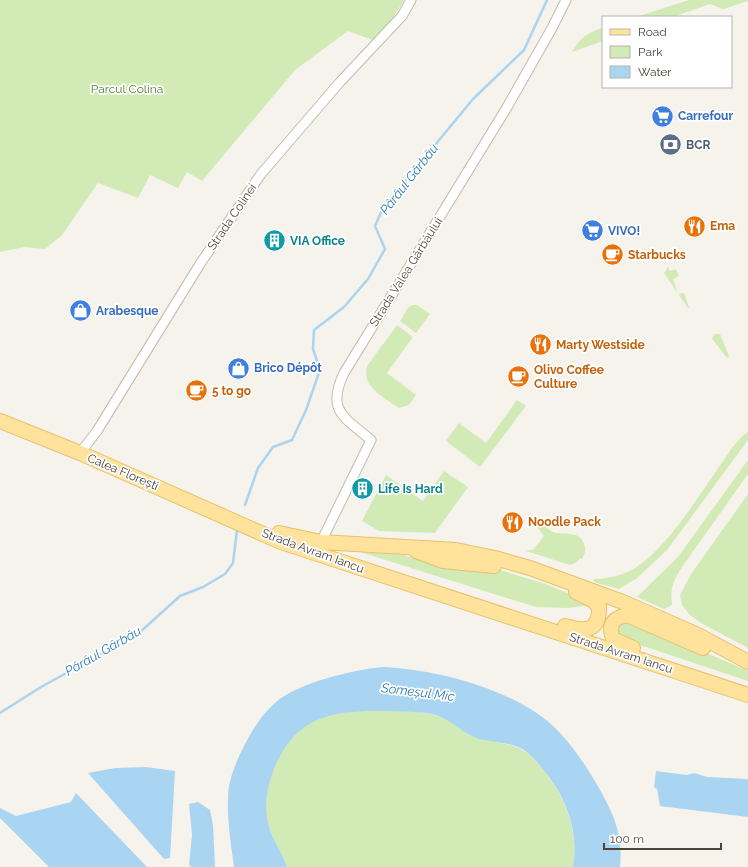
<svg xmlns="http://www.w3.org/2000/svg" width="748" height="867" viewBox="0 0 748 867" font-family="Raleway,sans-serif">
<rect width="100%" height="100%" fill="#f6f3ec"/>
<!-- green -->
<path fill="#d2eab5" d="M0 0H404L378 42 348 31 295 70 202 181 187 172 178 188 150 175 138 198 98 183 62 235 45 249 24 247 0 252Z
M689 0H748V1L723 9 710 4 673 17H636Z
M603 28V41L572 52C580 38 588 32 603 28Z
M668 267 670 271 676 269 679 276 673 279 678 294 684 293 689 308H688L664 273Z
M412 305H417L430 314 416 333 400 321 408 308Z
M397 325 413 337 387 373 416 395 409 405 399 408C385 398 361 387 367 366Z
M715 334H720L729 356 727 358 713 340 712 338Z
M517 400 526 406 480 467 446 441 459 423 486 443Z
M748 432V440L667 550 636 579 619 589 594 582 593 579C603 579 615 577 625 573 659 561 698 497 719 467 727 456 736 439 748 432Z
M748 460V474L682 567C673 581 670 588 672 605L664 609 637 597 678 557Z
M444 471 468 487 435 533 379 531 362 521 386 475 423 501Z
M748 494V648L701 623 690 615 682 605 680 595 691 574Z
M541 523C545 526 549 531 554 532 564 536 579 529 584 544 586 549 585 554 582 559L580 558 577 562 570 565 526 551 534 549 544 536 537 527 538 524Z
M360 552 403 555 420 560 500 570 546 584 589 602 592 605 568 608 536 607Z
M629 619 748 671V681L625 640 617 635 616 626Z
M354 711C379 711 406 709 430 714 447 717 461 730 477 736 491 743 508 742 523 750 531 755 538 764 544 771 566 799 579 831 573 867H287C280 851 271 836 267 819 259 784 283 735 315 720 327 714 341 713 354 711Z"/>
<!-- water -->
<path fill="#a9d4f2" d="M382 667C437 669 522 691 560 733 575 749 589 770 600 790 615 816 623 837 620 867H573C579 832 567 799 545 772 539 764 532 756 524 750 509 741 490 743 474 737 460 730 448 718 432 714 418 711 401 712 387 711 336 710 299 714 276 764 269 781 264 798 267 817 269 835 281 850 287 867H234C231 844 227 821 228 798 228 782 234 768 240 754 249 735 260 716 276 702 298 683 353 670 382 667Z
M146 767 175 771 170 858 164 859 88 773 115 768Z
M656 771 687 775 694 773 707 777 748 779V817L660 806 657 789 654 787Z
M76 793 147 867H49L0 818V808L16 816 71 802Z
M198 802 210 810 213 825 215 867H192L189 865 192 835 189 804Z"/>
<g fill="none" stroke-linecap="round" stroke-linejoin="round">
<!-- stream -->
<path stroke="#a9d4f2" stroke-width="2.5" d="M245 505 258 468 273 447 292 440 306 410 320 370 313 349 314 330 344 307 368 279 385 249 375 226 383 208 473 99 524 50 547 0
M0 713 41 687 139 633 180 596 203 587 225 574 233 563 237 530"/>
<defs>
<path id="minor" d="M80 453 97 431 200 264 261 174 340 82 402 16 411 0
M321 542 371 440C344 417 326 411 344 373L506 109 552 28 566 0"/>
<path id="primary" d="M0 421 80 453 281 542 748 695
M279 533 321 542 456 550 495 558 530 568 623 602 698 635 748 662
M416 551 443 561 494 566
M565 626C585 632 600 632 599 606L592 600 576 592
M633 648 613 639C608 624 613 618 627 615L703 648"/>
</defs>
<!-- minor casing -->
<use href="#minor" stroke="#c2bbae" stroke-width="11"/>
<!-- primary casing -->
<use href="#primary" stroke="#e6c16a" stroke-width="16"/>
<!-- minor -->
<use href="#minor" stroke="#fff" stroke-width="9"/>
<!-- primary -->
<use href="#primary" stroke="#ffe39c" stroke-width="14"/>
</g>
<!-- icons -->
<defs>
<symbol id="supermarket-disc" viewBox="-11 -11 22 22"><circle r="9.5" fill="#3f7fe0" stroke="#fff"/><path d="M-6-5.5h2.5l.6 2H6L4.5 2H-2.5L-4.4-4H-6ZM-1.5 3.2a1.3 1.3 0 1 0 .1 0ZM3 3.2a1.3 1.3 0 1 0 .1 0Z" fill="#fff"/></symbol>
<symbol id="bank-disc" viewBox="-11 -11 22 22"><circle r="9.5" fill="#5c6f8a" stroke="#fff"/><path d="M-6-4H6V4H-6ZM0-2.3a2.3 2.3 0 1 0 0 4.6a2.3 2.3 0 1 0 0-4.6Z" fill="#fff"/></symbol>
<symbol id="restaurant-disc" viewBox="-11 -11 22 22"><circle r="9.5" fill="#e8710a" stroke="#fff"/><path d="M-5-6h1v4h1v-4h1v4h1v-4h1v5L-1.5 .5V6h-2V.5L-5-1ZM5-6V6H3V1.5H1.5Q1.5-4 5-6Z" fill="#fff"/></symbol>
<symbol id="building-disc" viewBox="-11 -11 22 22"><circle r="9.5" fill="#0f9aa8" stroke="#fff"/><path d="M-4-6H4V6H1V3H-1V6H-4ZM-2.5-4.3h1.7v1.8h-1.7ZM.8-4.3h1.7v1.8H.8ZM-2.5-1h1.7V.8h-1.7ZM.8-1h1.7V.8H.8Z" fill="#fff"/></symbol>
<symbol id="cafe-disc" viewBox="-11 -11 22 22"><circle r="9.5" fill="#e8710a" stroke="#fff"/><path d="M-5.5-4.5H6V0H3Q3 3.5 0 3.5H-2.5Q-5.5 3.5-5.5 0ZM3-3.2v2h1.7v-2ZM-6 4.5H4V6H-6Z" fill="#fff"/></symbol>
<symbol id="shop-disc" viewBox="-11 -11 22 22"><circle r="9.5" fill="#3f7fe0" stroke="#fff"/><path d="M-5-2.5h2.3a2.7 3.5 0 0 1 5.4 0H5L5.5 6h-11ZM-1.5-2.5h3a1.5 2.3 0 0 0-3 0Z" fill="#fff"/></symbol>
</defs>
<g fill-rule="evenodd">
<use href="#supermarket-disc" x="650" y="104" width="25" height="25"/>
<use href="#bank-disc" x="658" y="132" width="25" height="25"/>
<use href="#restaurant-disc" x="682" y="214" width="25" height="25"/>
<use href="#supermarket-disc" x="580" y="218" width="25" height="25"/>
<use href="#building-disc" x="262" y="228" width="25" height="25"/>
<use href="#cafe-disc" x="600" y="242" width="25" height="25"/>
<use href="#shop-disc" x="68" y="298" width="25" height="25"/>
<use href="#restaurant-disc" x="528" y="332" width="25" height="25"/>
<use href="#shop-disc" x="226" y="356" width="25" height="25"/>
<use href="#cafe-disc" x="506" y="364" width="25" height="25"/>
<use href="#cafe-disc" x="184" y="378" width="25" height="25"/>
<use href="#building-disc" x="350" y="476" width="25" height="25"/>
<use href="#restaurant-disc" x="500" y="510" width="25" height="25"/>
</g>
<g text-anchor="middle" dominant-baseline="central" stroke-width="3.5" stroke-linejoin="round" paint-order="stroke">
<!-- park labels -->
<g font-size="12" fill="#4a7f2a" stroke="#fff">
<text x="127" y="89">Parcul Colina</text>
</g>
<!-- shop labels -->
<g font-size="12" font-weight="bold" fill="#366cbe" stroke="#fff" text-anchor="start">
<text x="678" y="116">Carrefour</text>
<text x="608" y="231">VIVO!</text>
<text x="96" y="311">Arabesque</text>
<text x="254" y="368">Brico Dépôt</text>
</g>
<!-- service labels -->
<g font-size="12" font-weight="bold" fill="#4e5e75" stroke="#fff" text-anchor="start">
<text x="686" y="145">BCR</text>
</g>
<!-- street labels -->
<g font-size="12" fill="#4b4439" stroke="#fff">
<text transform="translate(232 217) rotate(-56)">Strada Colinei</text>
<text transform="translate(406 272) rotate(-58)">Strada Valea Gârbăului</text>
<text transform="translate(123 472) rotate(23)">Calea Florești</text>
<text transform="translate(313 551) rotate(20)">Strada Avram Iancu</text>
<text transform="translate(621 653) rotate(18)">Strada Avram Iancu</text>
</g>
<!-- food labels -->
<g font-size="12" font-weight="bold" fill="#c56008" stroke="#fff" text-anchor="start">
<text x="710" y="226">Ema</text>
<text x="628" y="255">Starbucks</text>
<text x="556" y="345">Marty Westside</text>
<text x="534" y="370">Olivo Coffee<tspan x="534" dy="14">Culture</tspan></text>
<text x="212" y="391">5 to go</text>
<text x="528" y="522">Noodle Pack</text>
</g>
<!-- culture labels -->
<g font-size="12" font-weight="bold" fill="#0d838f" stroke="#fff" text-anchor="start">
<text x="290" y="241">VIA Office</text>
<text x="378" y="489">Life Is Hard</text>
</g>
<!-- water labels -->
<g font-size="13" font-style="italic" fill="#2e7ab2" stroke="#fff">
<text transform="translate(409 179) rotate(-52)">Pârâul Gârbău</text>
<text transform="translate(103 651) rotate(-30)">Pârâul Gârbău</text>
<text transform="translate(418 692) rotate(7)">Someșul Mic</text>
</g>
</g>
<!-- legend -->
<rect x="602" y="16" width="130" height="72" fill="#ffffff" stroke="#b7b4b0"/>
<rect x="610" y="29" width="20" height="6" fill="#ffe39c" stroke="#b7b4b0"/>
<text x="638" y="36" font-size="12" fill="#4b4439">Road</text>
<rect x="610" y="46" width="20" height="12" fill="#d2eab5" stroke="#b7b4b0"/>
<text x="638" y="56" font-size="12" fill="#4b4439">Park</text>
<rect x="610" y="66" width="20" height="12" fill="#a9d4f2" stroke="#b7b4b0"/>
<text x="638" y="76" font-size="12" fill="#4b4439">Water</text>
<!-- scale -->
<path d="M604 843v6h117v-6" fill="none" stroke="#4b4439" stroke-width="2"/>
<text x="610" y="843" font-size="12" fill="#4b4439" stroke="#ffffff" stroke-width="3" paint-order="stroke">100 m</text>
</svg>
